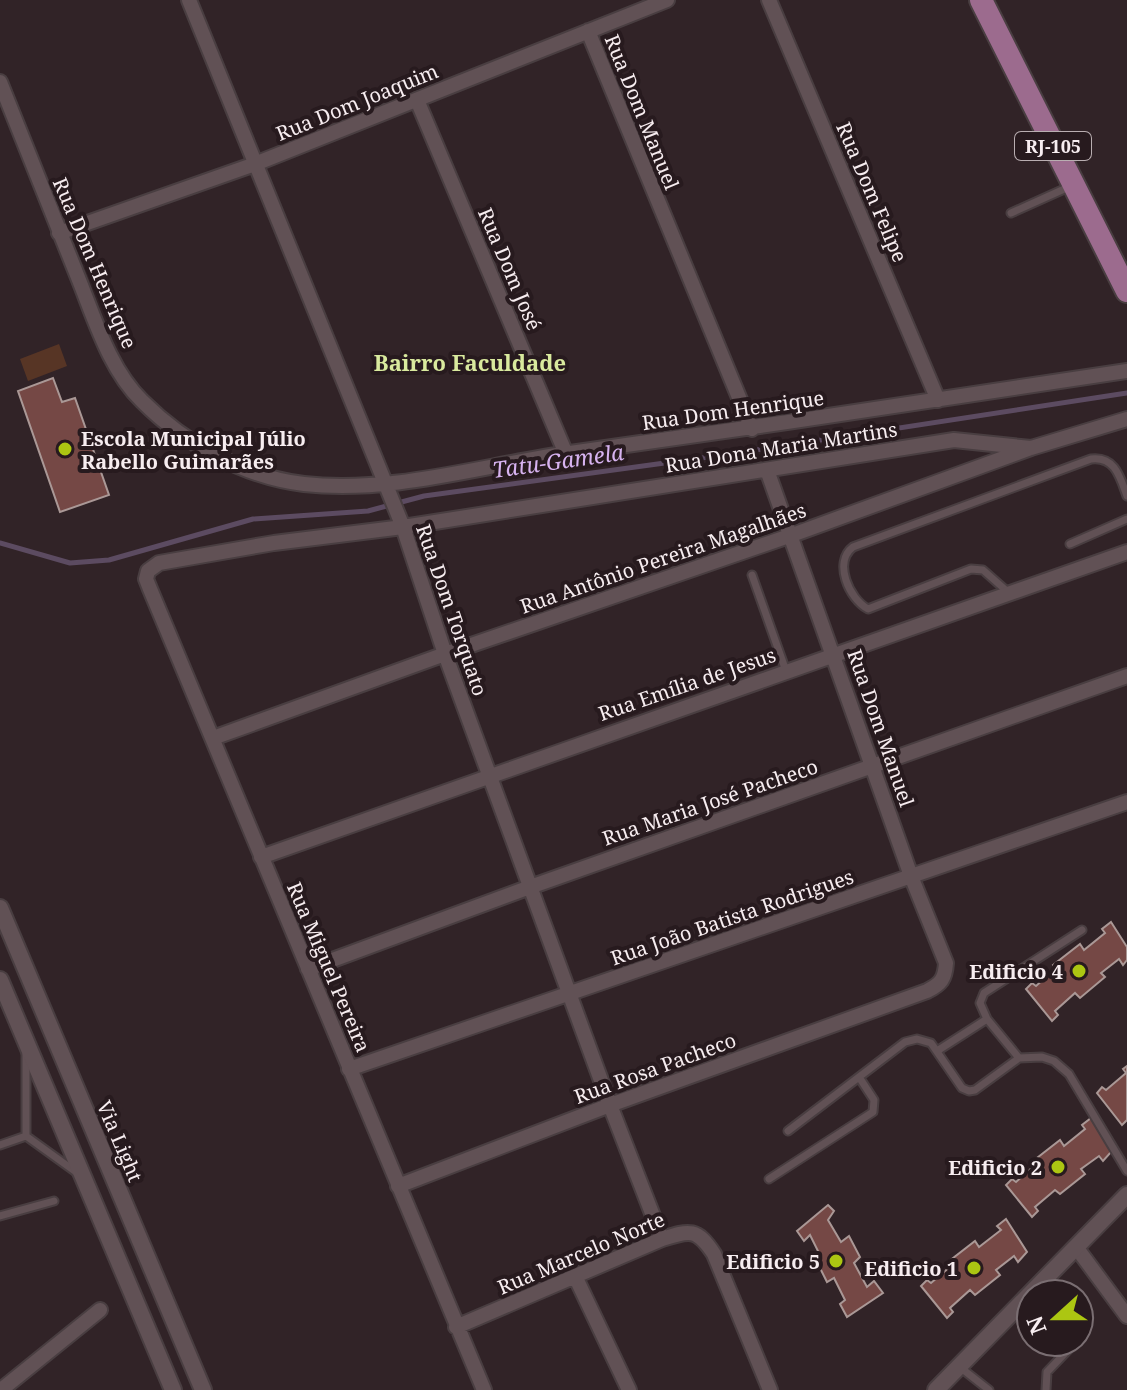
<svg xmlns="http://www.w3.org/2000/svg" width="1127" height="1390" viewBox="0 0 1127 1390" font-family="'Noto Serif',serif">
<rect width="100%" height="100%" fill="#312327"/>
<!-- green -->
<path fill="#573525" d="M59 344 67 366 28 381 20 359Z"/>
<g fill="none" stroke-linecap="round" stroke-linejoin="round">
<!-- stream -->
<path stroke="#5c4b61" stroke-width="5" d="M0 543 70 563 109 560 253 519 368 511 424 496 723 455 1127 393"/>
</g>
<!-- building -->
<path fill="#754845" stroke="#aa9896" stroke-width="2" d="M53 378 62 402 75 398 109 495 60 512 18 391Z
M1111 922 1127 947V960L1123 965 1119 959 1101 973 1105 977 1080 998 1075 993 1055 1011 1058 1015 1052 1021 1026 989 1032 983 1036 986 1055 969 1053 965 1080 944 1084 950 1105 933 1102 929Z
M1127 1066V1120L1122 1125 1097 1093 1102 1087 1106 1090 1126 1073 1123 1069Z
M1091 1118 1112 1151 1103 1161 1099 1156 1081 1169 1085 1174 1060 1194 1055 1190 1035 1207 1038 1211 1032 1217 1006 1185 1012 1179 1016 1182 1035 1165 1033 1161 1060 1140 1064 1146 1085 1129 1082 1125Z
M828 1205 834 1211 828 1220 841 1242 849 1236 860 1257 854 1263 867 1287 874 1281 883 1293 847 1317 840 1304 845 1300 834 1278 827 1282 815 1258 820 1255 810 1235 804 1241 797 1231Z
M1006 1219 1027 1252 1018 1262 1014 1256 996 1270 1000 1275 975 1295 970 1290 950 1308 953 1312 947 1318 921 1286 927 1280 931 1283 951 1266 948 1262 975 1241 979 1247 1001 1230 997 1226Z"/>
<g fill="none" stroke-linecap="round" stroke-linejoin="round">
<defs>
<path id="service" d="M1011 213 1071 186
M1070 544 1127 519
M752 575 786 671
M1009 593 983 570 971 569 868 609C849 599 833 562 853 547L1091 459C1115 456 1120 477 1127 496
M987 1019 980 1003 984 993 1082 930
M937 1051 987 1019 1019 1058
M788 1131 905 1042 917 1039 931 1043 962 1088 969 1091 975 1090 1019 1058 1042 1057 1054 1061 1069 1074 1127 1171
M26 1136V1054
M26 1136 76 1172
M0 1145 26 1136
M769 1179 873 1112 874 1100 859 1077
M0 1216 54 1201
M961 1368 989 1390
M1046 1390 1047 1372 1070 1348"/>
<path id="minor" d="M189 0 403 527 445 654 610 1105 662 1239
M769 0 938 400
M588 31 752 429
M0 82C26 148 52 214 79 280 95 320 110 370 142 401 185 444 244 477 304 484 393 494 483 465 570 453 756 427 941 400 1127 371
M417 100 566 454
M59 233 255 164 667 0
M213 738 445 654 792 535 1031 448 1127 419
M261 857 1127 552
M308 969 530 887 1127 676
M349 1069 1127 802
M398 1186 610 1105 927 991C941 984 945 979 946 963L911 876 767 470
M1076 1247 1127 1316
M575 1276 629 1390
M456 1327 662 1239C690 1230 697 1228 714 1254L770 1390
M1 1390 100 1310
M484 1390 150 589 146 579 148 571 159 563 274 543 403 527 954 440 1031 448"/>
<path id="tertiary" d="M0 908 203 1390
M0 980 173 1390
M936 1390 1127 1195"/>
<path id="primary" d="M981 0 1127 291"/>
</defs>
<!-- service casing -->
<use href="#service" stroke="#493e41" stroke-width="11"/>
<!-- minor casing -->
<use href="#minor" stroke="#493e41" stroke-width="18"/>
<!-- tertiary casing -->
<use href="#tertiary" stroke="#493e41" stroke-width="20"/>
<!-- primary casing -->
<use href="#primary" stroke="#493e41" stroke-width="26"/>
<!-- service -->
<use href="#service" stroke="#615155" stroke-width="7"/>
<!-- minor -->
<use href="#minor" stroke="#615155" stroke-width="14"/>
<!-- tertiary -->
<use href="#tertiary" stroke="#615155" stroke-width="16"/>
<!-- primary -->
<use href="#primary" stroke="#9c6b8e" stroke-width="22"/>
</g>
<!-- markers -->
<g fill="#acc612" stroke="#271a1e" stroke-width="3">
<circle cx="65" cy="449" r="8"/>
<circle cx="1079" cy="971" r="8"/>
<circle cx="1058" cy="1167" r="8"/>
<circle cx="836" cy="1261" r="8"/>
<circle cx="974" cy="1268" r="8"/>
</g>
<g text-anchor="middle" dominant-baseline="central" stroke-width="8" stroke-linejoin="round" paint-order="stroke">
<!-- shield labels -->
<rect fill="#271a1e" stroke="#b9aeb1" stroke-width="2" x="1015" y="132" width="76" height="28" rx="6"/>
<g font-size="18" font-weight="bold" fill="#f7edf0">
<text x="1053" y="146">RJ-105</text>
</g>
<!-- street labels -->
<g font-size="20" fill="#f7edf0" stroke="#271a1e">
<text transform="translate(357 102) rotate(-22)">Rua Dom Joaquim</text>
<text transform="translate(642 112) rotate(68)">Rua Dom Manuel</text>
<text transform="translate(872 192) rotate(67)">Rua Dom Felipe</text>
<text transform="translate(95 263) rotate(67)">Rua Dom Henrique</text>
<text transform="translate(510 269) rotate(67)">Rua Dom José</text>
<text transform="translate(733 410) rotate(-8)">Rua Dom Henrique</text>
<text transform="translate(781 447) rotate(-9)">Rua Dona Maria Martins</text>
<text transform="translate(663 558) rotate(-19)">Rua Antônio Pereira Magalhães</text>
<text transform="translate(452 610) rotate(71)">Rua Dom Torquato</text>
<text transform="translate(687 684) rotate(-19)">Rua Emília de Jesus</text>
<text transform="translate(881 728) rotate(71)">Rua Dom Manuel</text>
<text transform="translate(710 802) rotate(-19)">Rua Maria José Pacheco</text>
<text transform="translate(732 917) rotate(-19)">Rua João Batista Rodrigues</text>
<text transform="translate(329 967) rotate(67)">Rua Miguel Pereira</text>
<text transform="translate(655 1068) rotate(-20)">Rua Rosa Pacheco</text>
<text transform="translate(120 1141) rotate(67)">Via Light</text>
<text transform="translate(581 1253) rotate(-23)">Rua Marcelo Norte</text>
</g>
<!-- poi labels -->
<g font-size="20" font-weight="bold" fill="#f7edf0" stroke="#271a1e" text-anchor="end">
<text x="81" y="438" text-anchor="start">Escola Municipal Júlio<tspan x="81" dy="23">Rabello Guimarães</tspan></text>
<text x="1063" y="971">Edificio 4</text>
<text x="1042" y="1167">Edificio 2</text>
<text x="820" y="1261">Edificio 5</text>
<text x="958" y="1268">Edificio 1</text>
</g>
<!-- neighbourhood labels -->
<g font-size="22" font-weight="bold" fill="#d9ea9e" stroke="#271a1e">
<text x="470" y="362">Bairro Faculdade</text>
</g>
<!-- water labels -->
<g font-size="22" font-style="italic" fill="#d7b3f0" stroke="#271a1e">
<text transform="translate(558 460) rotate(-8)">Tatu-Gamela</text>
</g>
</g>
<!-- north arrow -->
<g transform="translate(1055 1318) rotate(249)"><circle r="38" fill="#271a1e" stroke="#7a6e72" stroke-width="2"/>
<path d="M0-6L14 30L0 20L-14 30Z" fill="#acc612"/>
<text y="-12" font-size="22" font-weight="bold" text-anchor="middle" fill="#f7edf0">N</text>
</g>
</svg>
